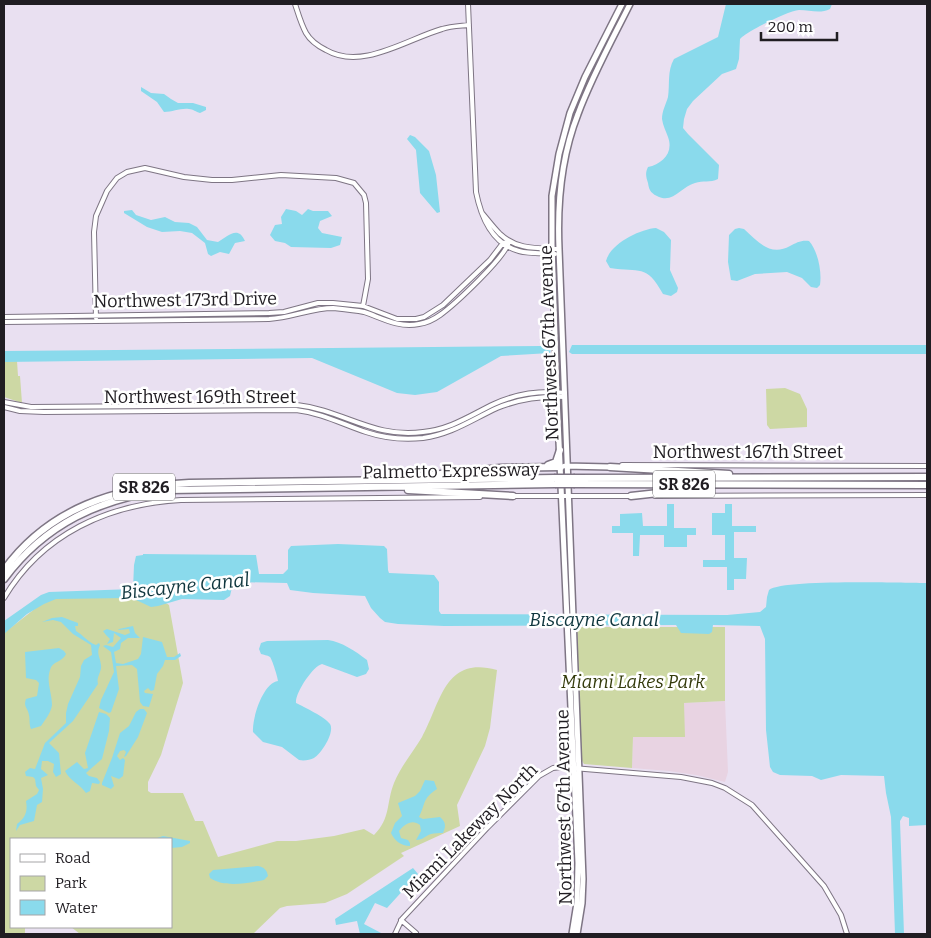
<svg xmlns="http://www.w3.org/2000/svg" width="931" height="938" viewBox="0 0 931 938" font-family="Bitter,serif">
<rect width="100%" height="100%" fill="#e9e0f1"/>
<!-- education -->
<path fill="#e8d3e2" d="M725 701 728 772 725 782 696 775 669 771 632 768 633 737H684V703Z"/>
<!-- green -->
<path fill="#cdd8a4" d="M17 361 18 376H20L22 403 4 397V362Z
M785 388 800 394 807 409V427L770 429 767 425 766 389Z
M56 598C78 598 155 594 169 605L183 683 161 755 148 782V791L151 793H183L195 821H203L218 857 277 841H296L334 836 364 829 374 835C391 818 386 803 394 783 401 766 413 752 422 737 441 703 444 655 497 670L490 728 485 746 457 805 460 826 401 853 404 856 347 894 325 903 287 906 280 908 253 934H80L71 927H171V839H11V927H25V934H4V633L41 604Z
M577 627H725V701L684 703 685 737H633L632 768 584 764 581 759Z"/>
<!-- water -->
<path fill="#8adaec" d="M726 4H832L830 9C820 14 810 10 799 10 788 11 750 30 742 37L740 39 739 59 736 69 722 74 693 101 687 109 684 119 683 128 688 134 719 165 718 179C710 183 703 180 695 183 682 186 674 203 659 197 652 194 649 191 648 183 646 177 645 173 648 167 662 164 674 153 668 137 666 131 663 126 662 119 662 111 666 104 668 97 670 84 667 71 674 59L718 37Z
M141 87 151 93 164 94 171 99 178 103H193L206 107V110L200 113C196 112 193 109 189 109 180 108 173 112 164 112L157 102 141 91Z
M410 135 415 137 429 151 436 175 440 212 437 213 420 193 416 150 407 139Z
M286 209 296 211 302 215 308 209 313 211H328L332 216 320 221 318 228 322 233 342 237 340 245 331 248 291 247 285 243 275 241 270 235 275 225 282 224 281 217Z
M132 210 136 215 151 220 165 217 175 222 189 223 197 227 207 240 218 242C228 236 238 225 245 241L235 243 229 254 220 252 211 256 208 254 205 243 192 233 180 231 162 232 147 227 124 213V211Z
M656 228 664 232 671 240 670 270 678 288 677 292 671 296 663 294C646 263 640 273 610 268L606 261C610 244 640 229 656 228Z
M739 228 744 229C757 241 770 257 790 246 796 243 801 240 809 241 818 251 822 272 820 285L817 288 811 287 802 278 787 272 755 274 737 281 731 280 728 262 729 235 735 229Z
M572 345H927V354H572L569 352Z
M542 346H548L551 349 550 353 501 356 437 392 415 395 397 393 312 358 4 362V351Z
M667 504H674V528H696V535H687V547H664V535H640L639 556H633V533H612V526H620V514L642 513 643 526H667Z
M725 504H732V526H756V532H734V558H747L746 579H734V590H727V567H703V560H725V535H712V513H725Z
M338 544 384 546 387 549 388 570 389 573 434 575 439 582V611L441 614 727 615 760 612 766 607 767 597 769 590C782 579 903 583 927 583V825L909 826V818L903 816 900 821 904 934H895L891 817 886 793 884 776 841 775 821 780 812 776 780 775 773 772 770 767 766 730 765 639 760 626 713 625 712 632 709 634 681 633 676 625 444 626 398 624 385 622 380 618 371 608 365 596 313 593 290 590 287 583 237 582 233 583 230 596 224 600 182 599 158 606 151 607 134 599 126 598 56 599 44 604 27 614 4 634V621L41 595 49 592 133 589 134 565 136 556 143 555V554L256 555 259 574H283L288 569V550L291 546Z
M62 617 78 623V626H75L76 631C83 635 89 643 96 645L99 643 100 645C96 654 100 656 101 665 102 672 96 677 98 684L73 721 49 743 59 753 61 774 56 777 53 772 54 764 48 761H42L41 769 48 775 41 778 43 789 42 802 37 805 34 821 20 825 16 831 17 824C25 818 28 812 26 801L37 794 39 790 36 786 35 779 33 777 26 776 25 772 30 768 35 769 45 743 66 723V713L68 704 80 677 81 666 84 660 92 655 91 645 73 634 61 622 53 620 42 622 52 618Z
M133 626 135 633 140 638H128L121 643 120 649 114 652 116 663 123 664 138 659 141 654 143 637 162 642 167 657H174L180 653 181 656 175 660H165L163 666 157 674 154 690 151 691 148 688 144 691 145 693 153 694 149 707 143 706 140 702 137 669 132 665 116 666 119 689 111 712 109 713 99 708 101 700 114 672 111 652 103 646 106 645 113 647 121 638 114 633 113 642 107 644 110 639 106 635 103 631 107 629 125 635 130 633 129 629 118 630 119 629Z
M328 640C342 642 355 651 367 660L369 669 366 674 357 677 322 664C313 666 295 693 296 703 304 707 325 717 330 724 335 732 322 753 314 758 310 760 304 761 299 760L282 747 263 742 253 732C252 718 263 683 278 681 278 678 272 659 270 657 267 655 264 655 261 654L259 649 261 643 267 641Z
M59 648 64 651 66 654C63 662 52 661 50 670 46 682 52 693 52 705 51 713 45 720 41 726L31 729C29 724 30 720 29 715 28 708 23 707 26 699L37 696 39 683 36 680 26 678 25 652Z
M140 709H144L147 713 138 737 126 756 124 757 126 752 124 750 120 751 117 756 120 760 123 758 125 760 123 776 119 779 111 776 114 786 111 789 102 785V783L112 758 120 733 129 726 136 712Z
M99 712 106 714 110 718 109 731 102 759 86 773 89 776 97 778 100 782 99 784 92 783 90 791 86 793C80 784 70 781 65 771L77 762 84 769 88 768 85 753Z
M425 780 434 781 437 789C422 799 426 803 419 817L423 819 440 817C446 822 446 826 443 833 440 833 434 833 431 834 425 836 423 840 416 840L421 831 420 825C412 819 405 824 399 831L401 838 408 840 410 843V846C401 846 394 840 391 833L395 823 402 816 398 803 415 796 420 791Z
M163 836 190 841V843L182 847 171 848V839H154Z
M258 866C264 867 267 870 268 876L264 880C247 883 225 888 210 878L209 874 213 870Z
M413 868 418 874 417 875 387 908 375 903 364 924 383 934H360L357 921 336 925 335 919Z"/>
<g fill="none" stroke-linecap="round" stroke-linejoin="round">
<defs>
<path id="minor" d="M295 4C298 13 301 24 306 33 310 40 318 46 326 50 362 71 407 39 442 29 451 26 460 26 469 25
M468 4 476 192C481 217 492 244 519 251 530 254 543 253 555 254
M482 213C488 220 493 227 500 234 517 250 537 248 559 249
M4 317 269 313 284 312 318 303H333L363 306 397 319H416L424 317 443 305 490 260 503 243 509 241
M96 318 94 232 96 216 107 191 117 178 127 172 145 168 184 177 212 180H232L281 175 336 178 354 183 364 195 366 203 368 279 363 306
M4 322 269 319C291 318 312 308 333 308 343 309 354 310 364 312 382 318 398 328 419 324 426 323 433 320 440 315 454 305 507 256 509 241
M4 402 31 407 297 405C343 410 374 439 423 432 451 429 469 416 494 404 516 394 540 390 565 393
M4 407 20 411 44 412 296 410C322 413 342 424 366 432 384 438 404 440 423 438 452 434 471 420 497 408 519 399 542 396 565 397
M622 465 927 466
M512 496H633
M655 496 927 495
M4 598C42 534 108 504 181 500L480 497
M401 920 416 933
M395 934 402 919 487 828 539 776 553 768 561 767 681 777 712 783 725 788 752 805 824 886 841 915 847 934"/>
<path id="major" d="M565 466 610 467
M572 934 577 903 578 863 557 397 552 244V196L559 154 570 113 585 77 622 4
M577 934 582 903 583 879 559 249C557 203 561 157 578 114 592 76 612 40 630 4"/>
<path id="highway" d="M548 465 556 462 560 450
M610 467 729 474
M421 476 500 468 561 467
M575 478 927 477
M575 484 927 485
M408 490 513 496
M631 496 704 488
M4 570C49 508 116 487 189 483L554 478
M4 579C45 524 100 498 168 490L555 484"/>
</defs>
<!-- minor casing -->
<use href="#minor" stroke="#7e7584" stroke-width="6"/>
<!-- major casing -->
<use href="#major" stroke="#7e7584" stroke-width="8"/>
<!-- highway casing -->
<use href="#highway" stroke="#7e7584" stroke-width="9"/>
<!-- minor -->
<use href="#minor" stroke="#fff" stroke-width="4"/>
<!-- major -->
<use href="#major" stroke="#fff" stroke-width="5"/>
<!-- highway -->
<use href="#highway" stroke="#fff" stroke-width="6"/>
<defs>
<path id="highway-bridge" d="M554 478H575
M555 484H575"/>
</defs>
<!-- highway-bridge casing -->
<use href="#highway-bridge" stroke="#7e7584" stroke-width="9" stroke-linecap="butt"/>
<!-- highway-bridge -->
<use href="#highway-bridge" stroke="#fff" stroke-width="6"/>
</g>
<g text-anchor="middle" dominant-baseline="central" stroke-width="5" stroke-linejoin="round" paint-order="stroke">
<!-- shield labels -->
<g fill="#fff" stroke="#636164" stroke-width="1">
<rect x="653" y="470.5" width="62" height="27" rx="4"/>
<rect x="113" y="473.5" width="62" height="27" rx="4"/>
</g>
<g font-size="16" font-weight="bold" fill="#201d22">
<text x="684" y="484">SR 826</text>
<text x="144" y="487">SR 826</text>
</g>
<!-- street labels -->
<g font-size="18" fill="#201d22" stroke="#fff">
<text transform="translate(185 300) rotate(-1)">Northwest 173rd Drive</text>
<text transform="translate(549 343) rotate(-92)">Northwest 67th Avenue</text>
<text x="200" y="397">Northwest 169th Street</text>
<text x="748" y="452">Northwest 167th Street</text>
<text transform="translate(451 471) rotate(-1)">Palmetto Expressway</text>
<text transform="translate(564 807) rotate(-91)">Northwest 67th Avenue</text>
<text transform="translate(470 831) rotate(-45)">Miami Lakeway North</text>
</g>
<!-- park labels -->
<g font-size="18" font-style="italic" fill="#343b0c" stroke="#fff">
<text x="633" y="682">Miami Lakes Park</text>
</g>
<!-- water labels -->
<g font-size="19" font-style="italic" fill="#0f363e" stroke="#fff">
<text transform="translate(185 586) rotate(-6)">Biscayne Canal</text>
<text x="594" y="619">Biscayne Canal</text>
</g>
</g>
<!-- border -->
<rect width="931" height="938" fill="none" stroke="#201d22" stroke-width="10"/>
<!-- legend -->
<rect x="10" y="838" width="162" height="90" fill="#ffffff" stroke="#a6a5a7"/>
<rect x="20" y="854" width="25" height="8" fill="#ffffff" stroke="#a6a5a7"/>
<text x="55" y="863" font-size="15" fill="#201d22">Road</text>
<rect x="20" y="876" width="25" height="15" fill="#cdd8a4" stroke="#a6a5a7"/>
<text x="55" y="888" font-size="15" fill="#201d22">Park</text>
<rect x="20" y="900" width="25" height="15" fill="#8adaec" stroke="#a6a5a7"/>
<text x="55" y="913" font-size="15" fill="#201d22">Water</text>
<!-- scale -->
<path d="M761 32v8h76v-8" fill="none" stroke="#201d22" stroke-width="2.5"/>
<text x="768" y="32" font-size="15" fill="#201d22" stroke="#ffffff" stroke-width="4" paint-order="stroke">200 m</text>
</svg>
